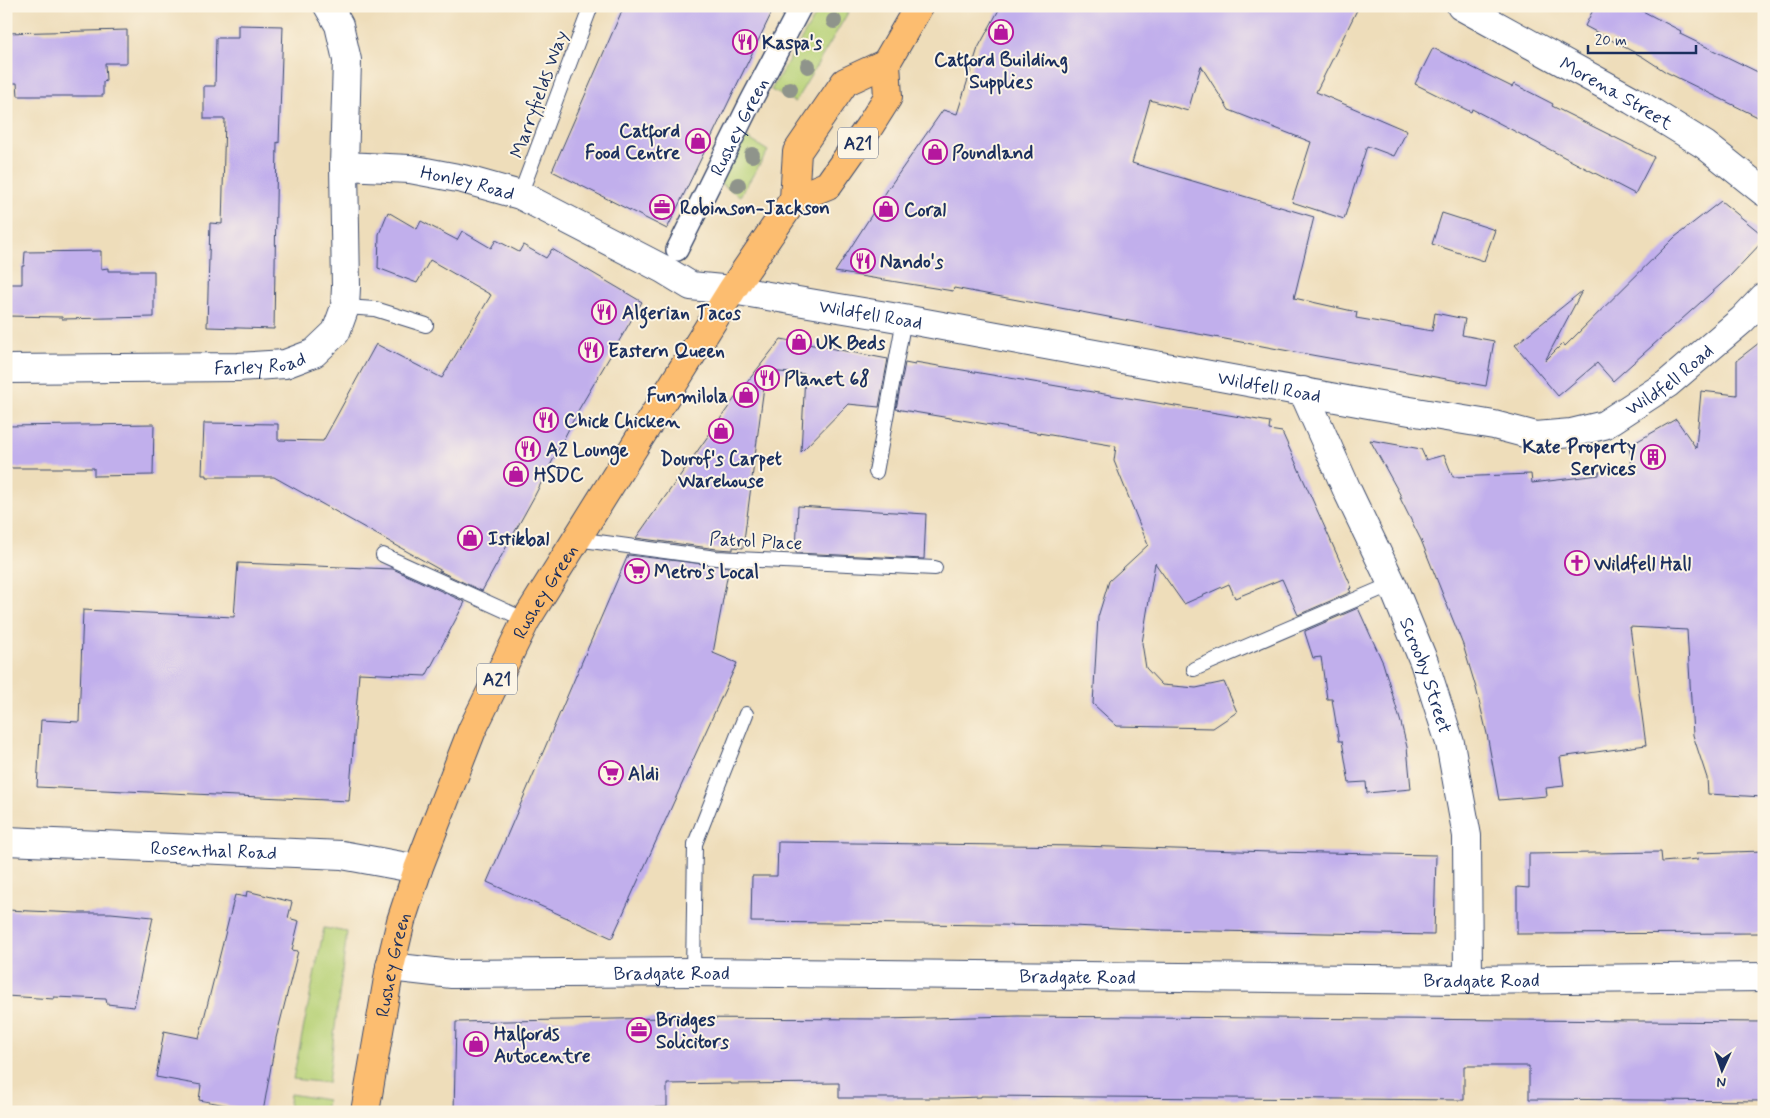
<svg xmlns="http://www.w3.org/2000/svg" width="1770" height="1118" viewBox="0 0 1770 1118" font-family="Mynerve,sans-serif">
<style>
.green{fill:#b8d278;stroke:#6a806b}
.building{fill:#c1afec}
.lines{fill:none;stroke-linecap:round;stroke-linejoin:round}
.service-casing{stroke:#3b496c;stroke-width:16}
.pedestrian-casing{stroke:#3b496c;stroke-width:24}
.minor-casing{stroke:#3b496c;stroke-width:30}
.trunk-casing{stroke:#3b496c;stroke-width:30}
.service{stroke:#fff;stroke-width:14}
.pedestrian{stroke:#fff;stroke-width:21}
.minor{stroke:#fff;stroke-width:28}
.trunk{stroke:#fcbd6f;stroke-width:28}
.tree{fill:#8f948b}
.labels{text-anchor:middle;stroke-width:4;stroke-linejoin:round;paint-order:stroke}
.shield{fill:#fcf5e5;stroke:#5e6a86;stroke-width:1}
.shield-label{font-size:18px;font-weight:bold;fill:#1b2f5e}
.poi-label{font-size:19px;font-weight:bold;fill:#1b2f5e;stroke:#fcf5e5;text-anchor:start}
.street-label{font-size:19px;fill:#1b2f5e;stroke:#fcf5e5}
</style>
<rect width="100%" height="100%" fill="#fcf5e5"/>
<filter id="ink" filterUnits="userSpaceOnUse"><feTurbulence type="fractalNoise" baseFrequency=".02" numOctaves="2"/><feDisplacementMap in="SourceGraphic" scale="10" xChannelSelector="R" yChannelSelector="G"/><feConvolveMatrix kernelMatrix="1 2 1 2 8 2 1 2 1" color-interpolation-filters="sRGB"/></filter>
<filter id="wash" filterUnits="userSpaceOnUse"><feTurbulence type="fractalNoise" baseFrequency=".0096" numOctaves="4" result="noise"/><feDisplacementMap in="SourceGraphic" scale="20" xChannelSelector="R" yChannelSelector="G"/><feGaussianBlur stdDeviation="1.12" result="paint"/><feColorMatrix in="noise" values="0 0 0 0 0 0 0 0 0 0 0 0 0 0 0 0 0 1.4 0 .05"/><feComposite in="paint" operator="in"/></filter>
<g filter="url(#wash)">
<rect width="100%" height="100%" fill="#eeddba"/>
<path class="green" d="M821,6H852L795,102L771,90Z
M741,134L768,151L740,196L715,180Z
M324,928L347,932L328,1083L293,1079Z
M290,1094L327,1100L325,1112H288Z"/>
<g id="blocks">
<path class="building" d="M624,6H775L667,229L552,171Z
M1001,6H1359L1316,92L1407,131L1394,156L1367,146L1344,219L1292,202L1311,142L1229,110L1201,66L1188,111L1150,100L1132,163L1314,217L1294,298L1357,312L1356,318L1432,331L1435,313L1465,319L1462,335L1494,341L1486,386L1278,349L954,288L953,291L835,272L890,186L943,110L957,114L978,48Z
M1595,6H1633L1681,31L1680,34L1764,75V120L1666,72L1643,57L1585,26Z
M238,25L283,26L279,143L277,142L274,329L207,327L210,223L222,224L225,119H204V86H215L216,38H238Z
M127,30V63H105L106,81L103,82V96H18L17,83H6V33Z
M1433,48L1512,87L1514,84L1553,104L1552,106L1654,157L1635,194L1472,109L1471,112L1415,84Z
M1721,201L1764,236V240L1730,276L1613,381L1597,363L1558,396L1515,345L1582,291L1545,361L1562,344L1565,346L1675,237Z
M388,212L417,229L421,221L457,240L462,231L491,248L496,240L519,252L523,245L546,258L552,249L642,302L579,409L534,497L482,591L439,571H442L274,477H207V475H202L204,423L278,424V440L323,441L376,344L442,378L491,295L430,260L417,283L378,268L379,234Z
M1442,213L1495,230L1484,261L1432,244Z
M101,251V269L108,268V271H154V317L62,319V317L6,316V284H22V266H24L25,252Z
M781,339L888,359L879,407L848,404L801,452L805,374L766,371L743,548L733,547V550L717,549L636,538L737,395Z
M1764,339V797L1708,794L1707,778L1693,735L1687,630L1630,627L1646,745L1560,757L1564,786L1546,788L1547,796L1499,800L1487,734L1476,688L1463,645L1421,540L1400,498H1402L1370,440L1421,449L1426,460L1444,455L1453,477L1531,474L1532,483L1599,475V472L1632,467L1629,446L1676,419L1696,448L1701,391L1737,395V360Z
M915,362L1270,422L1269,430L1282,432L1352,588L1349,589L1351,592L1298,615L1282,579L1235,598L1229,584L1184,604L1155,563L1142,643L1146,668L1162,685L1196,688L1224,682L1237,712L1213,728L1117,726L1093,704L1098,617L1109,581L1148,545L1114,461L1116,446L896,409L905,363L915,365Z
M154,424L153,475L94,476V468H6V426Z
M798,506L926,514L924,559L796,553Z
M628,555L729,567L713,653L737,663L612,938L487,882Z
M238,563L393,569L465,602L426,676L359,673L349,801L37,787L41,720L79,722L83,610L234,617Z
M1358,608L1383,663L1401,723L1407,747L1411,789L1367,793L1366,782L1349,783L1342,741H1339L1332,699H1327L1321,657L1313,658L1305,633V631Z
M778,842L1079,846L1270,852L1436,855L1434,935L1158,930L1073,926L751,922L752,876H777Z
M1764,851V933L1517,934V887L1529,888V854L1661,852L1662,862L1698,859L1697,853Z
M247,891L292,902L288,918L299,921L292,950L298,951L276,1038L263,1112L199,1100L201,1085L156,1077L164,1031L199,1038L235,895L246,897Z
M6,910L78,913H111L153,917L134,1007L107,1004L106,999L54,997V999L6,996L8,963H6Z
M1018,1016L1764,1022V1101L1529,1099V1066H1464V1100L981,1096V1097L950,1098H839V1083L731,1084V1083L667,1084V1107L515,1112H454L456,1022L666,1018L883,1019Z"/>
</g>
</g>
<g filter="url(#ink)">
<use href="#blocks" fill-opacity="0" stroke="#3b496c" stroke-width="1"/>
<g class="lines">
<defs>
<path id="service" d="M520,195L591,6
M345,307L375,309L426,325
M876,472L904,319
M576,539L716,558L935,568
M383,555L526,620
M1194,669L1392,584
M693,972L695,844L746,714"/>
<g id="pedestrian">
<path id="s1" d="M677,250L750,103L801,6"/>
</g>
<g id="minor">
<path id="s2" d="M328,6L339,25L347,60L344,166L410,169L463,179L520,195L663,269L691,286L732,290L904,319L1374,405L1494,425L1536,436L1571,433L1604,425L1667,384L1742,320L1764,297"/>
<path id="s3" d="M1461,6L1632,100L1705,145L1764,192"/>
<path id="s4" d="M6,369L238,367L285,364L314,353L336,332L345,307L346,287L344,166"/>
<path id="s5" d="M1303,391L1347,490L1392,584L1424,662L1450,743L1467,836L1468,980"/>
<path id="s6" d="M6,841L342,855L418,869"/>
<path id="s7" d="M390,967L452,974L693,972L1468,980L1764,977"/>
</g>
<g id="trunk">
<path d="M794,199L828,185L869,127L888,97L886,63L919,6"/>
<path id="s8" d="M365,1112L390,967L401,921L418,869L472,730L526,620L732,290L794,199L797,152L845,82L886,63"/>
</g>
</defs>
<use href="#service" class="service-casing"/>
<use href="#pedestrian" class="pedestrian-casing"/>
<use href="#minor" class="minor-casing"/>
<use href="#trunk" class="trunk-casing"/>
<use href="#service" class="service"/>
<use href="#pedestrian" class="pedestrian"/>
<use href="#minor" class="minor"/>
<use href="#trunk" class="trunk"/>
</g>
<g class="tree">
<circle cx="834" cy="21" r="8"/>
<circle cx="808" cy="66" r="8"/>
<circle cx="790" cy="89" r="8"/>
<circle cx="752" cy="155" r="8"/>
<circle cx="738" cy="185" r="8"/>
</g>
</g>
<defs>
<symbol id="shop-ring" viewBox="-11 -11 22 22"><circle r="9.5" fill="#fcf5e5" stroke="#b5179e" stroke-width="1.5"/><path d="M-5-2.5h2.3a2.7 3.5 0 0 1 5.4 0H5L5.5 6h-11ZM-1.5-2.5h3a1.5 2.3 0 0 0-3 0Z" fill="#b5179e"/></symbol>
<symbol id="restaurant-ring" viewBox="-11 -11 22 22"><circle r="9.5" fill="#fcf5e5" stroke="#b5179e" stroke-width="1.5"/><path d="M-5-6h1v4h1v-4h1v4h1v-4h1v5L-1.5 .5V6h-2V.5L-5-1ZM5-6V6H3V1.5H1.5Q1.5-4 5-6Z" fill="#b5179e"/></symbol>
<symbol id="office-ring" viewBox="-11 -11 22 22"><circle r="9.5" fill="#fcf5e5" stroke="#b5179e" stroke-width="1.5"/><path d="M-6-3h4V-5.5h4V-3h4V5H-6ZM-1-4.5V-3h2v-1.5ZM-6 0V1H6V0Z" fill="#b5179e"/></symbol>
<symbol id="building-ring" viewBox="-11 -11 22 22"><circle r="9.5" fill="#fcf5e5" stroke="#b5179e" stroke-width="1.5"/><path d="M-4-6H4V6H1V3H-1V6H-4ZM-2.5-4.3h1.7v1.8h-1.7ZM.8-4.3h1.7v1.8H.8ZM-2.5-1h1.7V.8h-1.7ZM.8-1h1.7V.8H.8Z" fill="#b5179e"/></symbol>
<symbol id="church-ring" viewBox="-11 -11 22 22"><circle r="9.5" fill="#fcf5e5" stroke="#b5179e" stroke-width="1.5"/><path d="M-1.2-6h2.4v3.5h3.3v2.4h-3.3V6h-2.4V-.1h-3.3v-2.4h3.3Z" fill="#b5179e"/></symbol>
<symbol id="supermarket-ring" viewBox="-11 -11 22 22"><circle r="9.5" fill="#fcf5e5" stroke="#b5179e" stroke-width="1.5"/><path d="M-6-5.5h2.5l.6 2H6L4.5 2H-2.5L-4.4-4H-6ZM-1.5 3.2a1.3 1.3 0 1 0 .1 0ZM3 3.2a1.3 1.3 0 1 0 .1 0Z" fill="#b5179e"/></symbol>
</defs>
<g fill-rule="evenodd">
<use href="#shop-ring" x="987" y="18" width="28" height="28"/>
<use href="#restaurant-ring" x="731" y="28" width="28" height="28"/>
<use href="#shop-ring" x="684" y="127" width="28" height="28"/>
<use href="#shop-ring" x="921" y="138" width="28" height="28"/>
<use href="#office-ring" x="648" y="193" width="28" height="28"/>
<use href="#shop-ring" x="872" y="195" width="28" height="28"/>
<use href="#restaurant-ring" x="849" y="247" width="28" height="28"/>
<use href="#restaurant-ring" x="590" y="298" width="28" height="28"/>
<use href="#shop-ring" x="785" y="328" width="28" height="28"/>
<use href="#restaurant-ring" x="577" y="336" width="28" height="28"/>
<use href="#restaurant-ring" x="753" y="364" width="28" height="28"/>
<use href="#shop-ring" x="732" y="381" width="28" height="28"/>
<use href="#restaurant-ring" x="532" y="406" width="28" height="28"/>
<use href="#shop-ring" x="707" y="417" width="28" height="28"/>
<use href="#restaurant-ring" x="514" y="435" width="28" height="28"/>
<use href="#building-ring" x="1639" y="443" width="28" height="28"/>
<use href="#shop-ring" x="502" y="460" width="28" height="28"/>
<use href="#shop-ring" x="456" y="524" width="28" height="28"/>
<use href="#church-ring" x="1563" y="549" width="28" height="28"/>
<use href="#supermarket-ring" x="623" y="557" width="28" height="28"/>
<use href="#supermarket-ring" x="597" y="759" width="28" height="28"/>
<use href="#office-ring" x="625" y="1016" width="28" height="28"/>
<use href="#shop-ring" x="462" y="1030" width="28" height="28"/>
</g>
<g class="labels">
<g class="shield">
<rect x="838" y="127.5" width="40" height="31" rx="4"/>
<rect x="477" y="663.5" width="40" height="31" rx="4"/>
</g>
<g class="shield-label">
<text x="858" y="149">A21</text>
<text x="497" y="685">A21</text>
</g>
<g class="poi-label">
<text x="762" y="49">Kaspa's</text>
<text x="1001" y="66" text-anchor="middle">Catford Building<tspan x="1001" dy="22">Supplies</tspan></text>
<text x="680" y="137" text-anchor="end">Catford<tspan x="680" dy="22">Food Centre</tspan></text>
<text x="952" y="159">Poundland</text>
<text x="680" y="214">Robinson-Jackson</text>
<text x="904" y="216">Coral</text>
<text x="880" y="268">Nando's</text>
<text x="622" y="319">Algerian Tacos</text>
<text x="816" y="349">UK Beds</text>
<text x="608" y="357">Eastern Queen</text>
<text x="784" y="385">Planet 68</text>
<text x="728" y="402" text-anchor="end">Funmilola</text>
<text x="564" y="427">Chick Chicken</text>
<text x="1636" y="453" text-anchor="end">Kate Property<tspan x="1636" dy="22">Services</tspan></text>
<text x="546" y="456">A2 Lounge</text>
<text x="721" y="465" text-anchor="middle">Dourof's Carpet<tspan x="721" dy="22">Warehouse</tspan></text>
<text x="534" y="481">HSDC</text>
<text x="488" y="545">Istikbal</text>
<text x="1594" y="570">Wildfell Hall</text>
<text x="654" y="578">Metro's Local</text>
<text x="628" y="780">Aldi</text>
<text x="656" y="1026">Bridges<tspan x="656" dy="22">Solicitors</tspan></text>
<text x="494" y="1040">Halfords<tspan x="494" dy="22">Autocentre</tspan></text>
</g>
<g class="street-label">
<text dy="7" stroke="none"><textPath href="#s3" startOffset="178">Morena Street</textPath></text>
<text transform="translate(538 94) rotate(-70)" y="7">Marryfields Way</text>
<text dy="7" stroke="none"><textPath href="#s1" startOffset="138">Rushey Green</textPath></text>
<text dy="7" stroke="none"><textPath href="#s2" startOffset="289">Honley Road</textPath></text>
<text dy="7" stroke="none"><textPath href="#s2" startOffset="719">Wildfell Road</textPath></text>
<text dy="7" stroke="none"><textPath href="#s4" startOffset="254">Farley Road</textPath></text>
<text dy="7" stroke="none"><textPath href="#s2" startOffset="1544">Wildfell Road</textPath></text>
<text dy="7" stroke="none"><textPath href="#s2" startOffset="1124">Wildfell Road</textPath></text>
<text transform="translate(756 540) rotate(3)" y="7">Patrol Place</text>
<text dy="7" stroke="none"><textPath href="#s8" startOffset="555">Rushey Green</textPath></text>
<text dy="7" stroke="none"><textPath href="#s5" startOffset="310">Scrooby Street</textPath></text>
<text dy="7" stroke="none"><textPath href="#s6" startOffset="208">Rosenthal Road</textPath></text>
<text dy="7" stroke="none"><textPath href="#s8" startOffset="150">Rushey Green</textPath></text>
<text dy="7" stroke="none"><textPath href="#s7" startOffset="282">Bradgate Road</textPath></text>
<text dy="7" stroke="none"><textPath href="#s7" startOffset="688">Bradgate Road</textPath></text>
<text dy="7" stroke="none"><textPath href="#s7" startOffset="1092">Bradgate Road</textPath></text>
</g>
</g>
<rect width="1770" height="1118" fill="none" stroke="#fcf5e5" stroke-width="25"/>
<g transform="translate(1722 1070) rotate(183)" stroke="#fcf5e5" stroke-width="4" paint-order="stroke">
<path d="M0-4L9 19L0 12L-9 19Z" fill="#1b2f5e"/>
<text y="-8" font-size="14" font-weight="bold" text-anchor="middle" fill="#1b2f5e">N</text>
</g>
<path d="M1588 45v8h108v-8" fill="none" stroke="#1b2f5e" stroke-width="2.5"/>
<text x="1595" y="45" font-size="15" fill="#1b2f5e" stroke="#fcf5e5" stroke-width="4" paint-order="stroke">20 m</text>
</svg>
